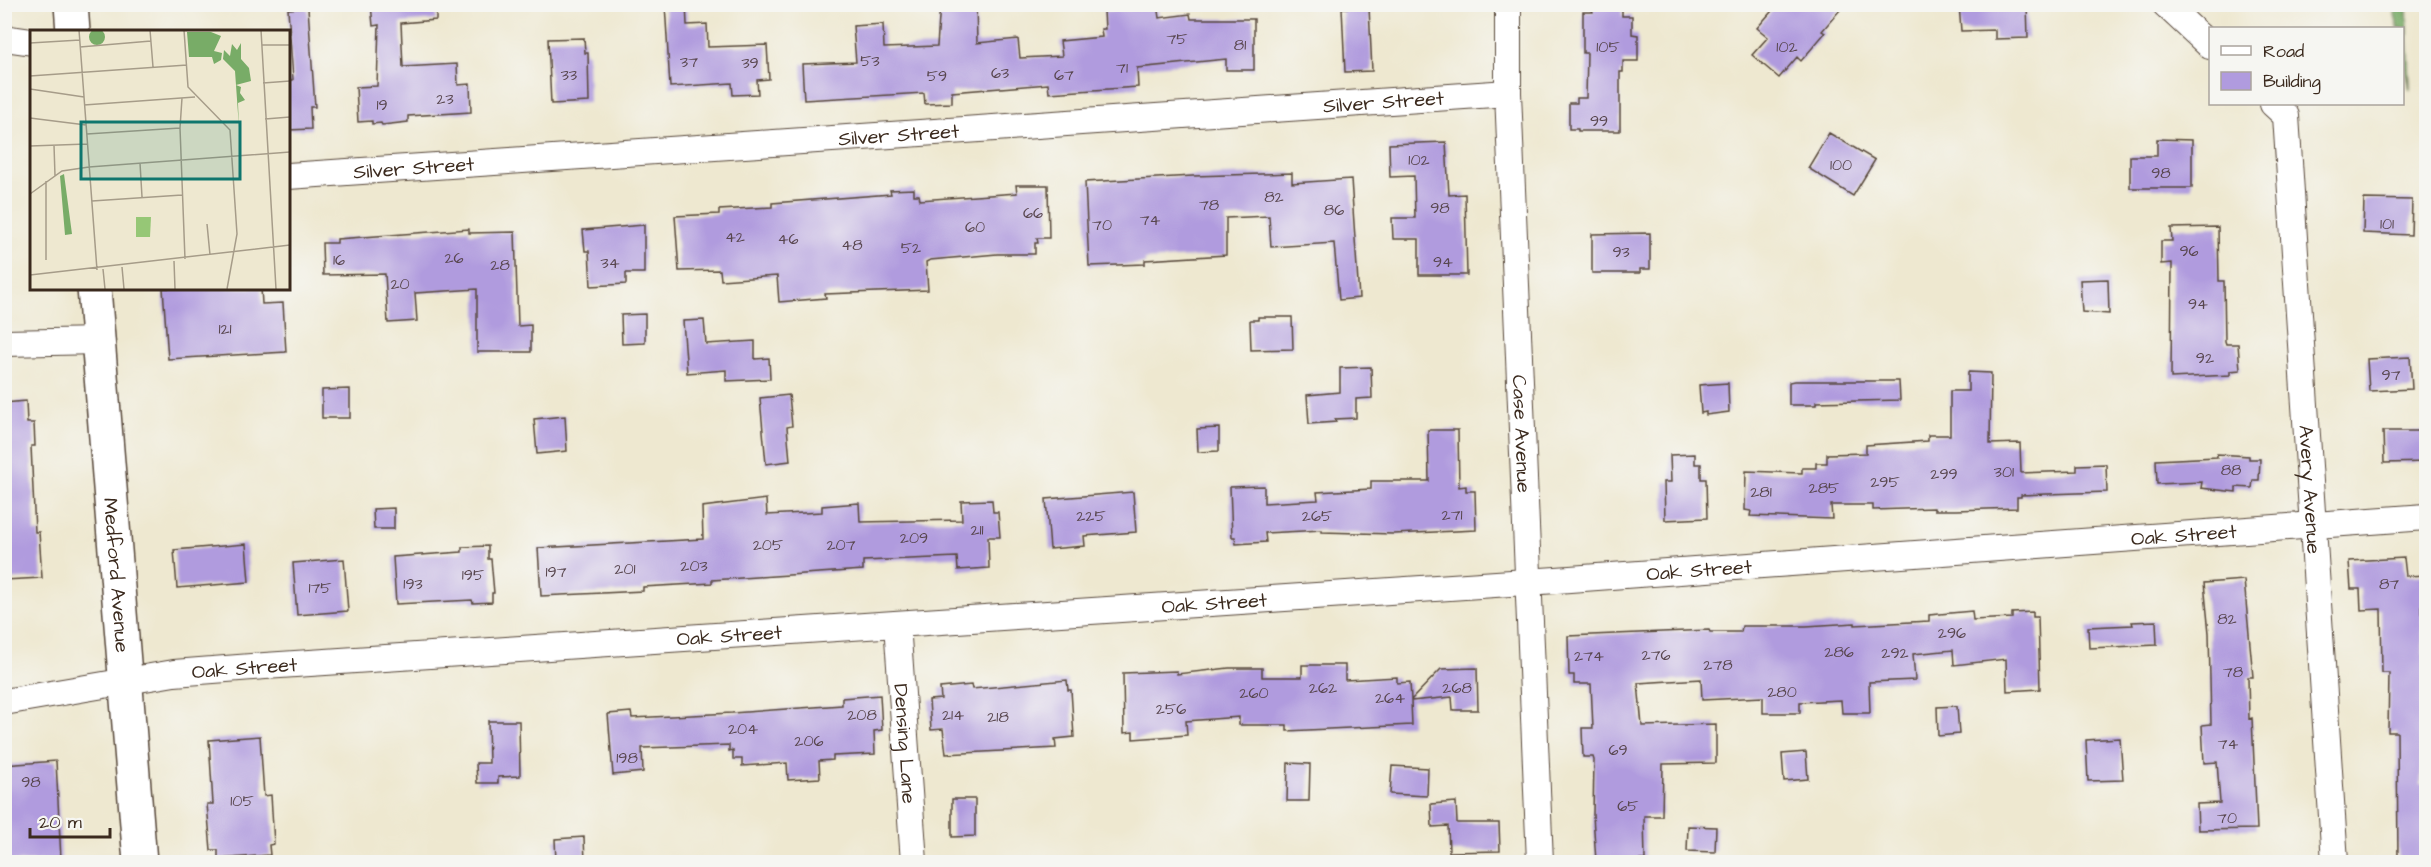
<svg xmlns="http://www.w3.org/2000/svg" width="2431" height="867" viewBox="0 0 2431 867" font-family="'Architects Daughter',sans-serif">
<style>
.forest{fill:#78ac67;stroke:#5a6b42;stroke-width:1.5}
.building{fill:#b09bde}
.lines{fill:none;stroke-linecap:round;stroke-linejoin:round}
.street-casing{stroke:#564639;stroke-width:28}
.primary-casing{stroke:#564639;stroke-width:36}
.street{stroke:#fff;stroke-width:26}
.primary{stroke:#fff;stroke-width:33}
.labels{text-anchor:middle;stroke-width:5;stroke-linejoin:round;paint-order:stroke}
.number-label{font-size:16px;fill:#58464e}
.street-label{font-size:20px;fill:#3b2a1e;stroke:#f6f6f2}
.inset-road{fill:none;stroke:#a69c89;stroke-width:1.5}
.view{fill:#0f766e;fill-opacity:0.15;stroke:#0f766e;stroke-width:3}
.inset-edge{fill:none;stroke:#3b2a1e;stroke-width:3}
</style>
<rect width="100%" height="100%" fill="#f6f6f2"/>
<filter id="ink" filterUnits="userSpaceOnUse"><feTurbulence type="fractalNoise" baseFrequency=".0167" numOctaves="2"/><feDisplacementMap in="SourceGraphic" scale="12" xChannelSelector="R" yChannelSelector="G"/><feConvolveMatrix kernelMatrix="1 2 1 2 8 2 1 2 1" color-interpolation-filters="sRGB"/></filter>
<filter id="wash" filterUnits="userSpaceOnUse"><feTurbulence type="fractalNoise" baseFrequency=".008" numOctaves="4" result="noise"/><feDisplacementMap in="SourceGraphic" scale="24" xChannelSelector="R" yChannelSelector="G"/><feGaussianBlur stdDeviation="1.35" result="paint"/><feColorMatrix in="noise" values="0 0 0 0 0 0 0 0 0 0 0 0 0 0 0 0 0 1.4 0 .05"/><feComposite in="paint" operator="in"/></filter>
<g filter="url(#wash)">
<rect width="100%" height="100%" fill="#eee8d0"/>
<path class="forest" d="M2393,5H2407L2410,90L2403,52L2402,28H2398Z"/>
<g id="blocks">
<path class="building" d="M371,4H436V20L401,23L403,67L457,64L458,85L470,84L471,112L408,116V122L382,125L381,123L372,124V121L358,122L356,87L377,86L379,25L373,26Z
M665,4H686L687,25L707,24L708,47L767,45L769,79L757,80L758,94L733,95L732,83L670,87Z
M940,4H976L977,43L1018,39L1020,58L1062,56L1060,41L1102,37L1101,29H1105L1104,11L1137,9V4H1157L1159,18L1190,14L1191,19H1254V70H1226V59L1137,68L1138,87L1049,93L1048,84L952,92V103L925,104L924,93L804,100L802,64L856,62L853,26L883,24L884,48L937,46Z
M1593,4H1622V16H1632V34L1638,35V61H1623V72H1620V131H1578V129H1569V103H1577V98H1586L1587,53H1583V12H1593Z
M1778,4H1845L1822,31L1825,33L1801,61L1797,57L1779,78L1752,55L1768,37L1757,28Z
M1959,4H2027L2028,38L1995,39V30L1961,31Z
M1369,7L1372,71L1345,72L1342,8Z
M308,8L315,107H310L311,129L288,130V80H293L288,9Z
M584,38L585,53H588L589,102L551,104L548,39Z
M1829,133L1875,160L1853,196L1808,168Z
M2157,139L2192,140V188H2130V156H2157Z
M1446,142L1449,195L1465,194L1467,275H1419V239H1393L1392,218H1415L1414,176L1390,177L1389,144Z
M1292,173V183L1351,179L1359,298L1339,300L1334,243L1271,247L1269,216L1226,218V255L1145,260V264L1089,266L1085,182L1193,176Z
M1016,185H1048L1049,238H1037L1038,243H1035V254H997L930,260L926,262L928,290L825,294L826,298L779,302L777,276L721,280L720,270L679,271L675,216L719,214V210L772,207V203L891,194L890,190L914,189V195H919L920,200L1017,193Z
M2364,199L2412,200L2411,235L2363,233Z
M644,225V273H626V284L591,286L589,251H585L583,230Z
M2218,227L2219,281H2224L2225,341L2226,344H2238L2240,370L2230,371V375L2171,378L2172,263L2161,264V241H2172L2171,228Z
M469,229V233L515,232L518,326L531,325V352H477V289L415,293L417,321L388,323L385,274L323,275L322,243H337V239Z
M1650,233V269H1640V273H1592V234Z
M2108,279L2109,314L2082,312L2080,280Z
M163,288H261L262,304L283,303L286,352L168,359Z
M645,314V343L622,344L621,315Z
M1258,317H1292L1293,349L1251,350L1250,320H1258Z
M704,320L706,344L755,341V359L769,358L770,379L726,381V370L687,373L683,321Z
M2410,357L2412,389L2369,391L2367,359Z
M1371,367L1372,398L1356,399V418L1335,419L1336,422L1309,424L1307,395L1340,392V368Z
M1968,372L1991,373L1990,444L2020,443L2021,473L2077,471V465L2106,464L2107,492L2021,495V497H2017V508L1956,510H1934V508L1873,510V505H1831L1832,519L1750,516L1751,511L1745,510L1746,471L1802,473V468H1816V463H1827V454L1866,453V445L1928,441V435H1950V391H1968Z
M1794,381H1899L1900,400L1816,402V405H1789V382Z
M1728,383L1729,412L1706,415V412L1701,413L1699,385Z
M350,389V418H322V390Z
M789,395L792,426L787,427L790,461L766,464L760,398Z
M26,401L27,423H34L35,446H31L35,532H39L42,578L4,580V403Z
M565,416L567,451L537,454L534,419Z
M1219,428V451L1198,452L1197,429Z
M1428,430H1458L1459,487L1466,486V491H1475L1476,530L1394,534L1322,532V530L1265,533L1266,542L1236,544L1235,537H1232L1230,487L1264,486V503L1318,500L1317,492L1371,489V481H1429Z
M2383,431H2427V462L2384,463Z
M1695,454V464H1701V479H1706L1707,518L1665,520L1664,482H1671L1670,455Z
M2217,454L2249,456V459H2260L2259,480H2253L2252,488L2236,487V492L2201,488L2202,482L2157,484L2156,460L2217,457Z
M1133,492L1136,532L1084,536L1085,546L1050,549L1046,499Z
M766,499L767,515L822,512V506L859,503L860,522L962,520L961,501L992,500L993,512H998L1000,537H988L989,568L958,570L957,557L863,561V570L712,580V583L643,587V591L541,596L538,548L703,539L702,507Z
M394,508V529H374L373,509Z
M246,544L249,582L177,588L174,550Z
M488,546V559H491L494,593H492V602L473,603L472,600L396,604L393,557L462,552V547Z
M2404,558L2406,576L2427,575V606H2422L2423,654H2427V728H2424L2422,731L2421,785H2427V862H2398L2397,732H2388L2389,673H2382L2381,609L2361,610L2360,589H2351L2349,561Z
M344,559L348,611L297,615L293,563Z
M2244,580L2253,677H2248L2249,719L2252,718L2257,829L2198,830L2197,804L2220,803L2217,762L2204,763L2202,725L2211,724L2209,633L2204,583Z
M1972,611L1973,620L2012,618V613L2033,612V617H2038L2040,689L2007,691L2006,659L1954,665L1953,650L1913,654L1915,680L1869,682L1870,713H1842L1841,700L1800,702V713H1763V697L1702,700L1701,679L1638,683L1642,726L1716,724V763L1663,764L1662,816H1644L1645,860H1640V862H1596L1593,815L1594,760L1593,757H1583L1582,728H1593L1591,684H1574V675H1569L1568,636L1709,630L1710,632H1741L1742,626H1806L1855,623V625L1929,621V615Z
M2156,621L2157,645L2089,648L2088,627L2133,625L2132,622Z
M1302,665H1345V680L1397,677V683L1410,682L1411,700L1441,669L1477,668L1478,710H1453L1452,697L1411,701L1412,725L1287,731V725H1239V717L1186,721L1187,735L1133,739V732L1124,733L1123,673L1177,671V674L1229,668H1262V677H1302Z
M1067,680L1068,690H1071L1074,737L1055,739L1056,748L946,754L943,729L931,730L929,700L941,699L940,688L971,685L972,689Z
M880,695L882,730L874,731L875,754L833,756V760L819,761L820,778L788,780L787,763L742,766V759H733V750L729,751V745L642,748L643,772L613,775L608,714L631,712L632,718L732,713L842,705V698Z
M1957,706L1959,734L1938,736L1937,707Z
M488,721H519L520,776L498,777V783H477L476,763H489Z
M260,736L264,796L271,795L274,844L269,845L270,855L218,859V850H211L207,804H213L209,740Z
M2120,738L2123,780L2088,781L2086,740Z
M1806,752L1808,779L1784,781L1782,754Z
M56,761L61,860L9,862L4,816V765Z
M1288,763L1310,764L1309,801H1287Z
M1392,766L1428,768L1427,796L1390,794Z
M952,799H975V836L952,837Z
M1456,802L1457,823H1499L1500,851L1449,852L1448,826L1432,827L1431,804Z
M1688,826L1716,827L1715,852L1687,851Z
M584,837L585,862H556L555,839Z"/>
</g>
</g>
<g filter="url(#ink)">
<use href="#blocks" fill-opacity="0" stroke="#564639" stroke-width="1.5"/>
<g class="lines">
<defs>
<g id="street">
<path id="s1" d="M1508,4V93L1540,862"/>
<path d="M2165,4L2210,46"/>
<path d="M4,38L32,42"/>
<path id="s2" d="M2273,104L2286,116L2335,862"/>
<path id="s3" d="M288,176L1508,93"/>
<path d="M4,343L99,341"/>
<path id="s4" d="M897,624L914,862"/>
<path id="s5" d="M4,702L174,673L265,666L1556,580L2426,517"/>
</g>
<g id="primary">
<path d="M71,4L73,32"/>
<path id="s6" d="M94,288L140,862"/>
</g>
</defs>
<use href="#street" class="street-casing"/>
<use href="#primary" class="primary-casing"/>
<use href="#street" class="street"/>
<use href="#primary" class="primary"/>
</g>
</g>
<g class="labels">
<g class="number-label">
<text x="1177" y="44">75</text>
<text x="1240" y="50">81</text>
<text x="1608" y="52">105</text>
<text x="1787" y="52">102</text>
<text x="870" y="66">53</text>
<text x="689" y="67">37</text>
<text x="750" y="68">39</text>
<text x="1122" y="73">71</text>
<text x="1000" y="78">63</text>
<text x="569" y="80">33</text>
<text x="1064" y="80">67</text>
<text x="937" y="81">59</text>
<text x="445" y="104">23</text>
<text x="382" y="110">19</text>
<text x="1599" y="126">99</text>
<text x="1419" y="165">102</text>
<text x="1841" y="170">100</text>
<text x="2161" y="178">98</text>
<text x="1274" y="202">82</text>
<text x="1209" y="210">78</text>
<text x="1440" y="213">98</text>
<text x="1334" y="215">86</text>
<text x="1033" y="218">66</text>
<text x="1150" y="225">74</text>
<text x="2387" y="229">101</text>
<text x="1102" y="230">70</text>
<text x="975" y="232">60</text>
<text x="735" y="242">42</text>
<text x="788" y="244">46</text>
<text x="852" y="250">48</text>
<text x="911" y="253">52</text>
<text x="2189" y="256">96</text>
<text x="1621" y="257">93</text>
<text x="454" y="263">26</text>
<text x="339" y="265">16</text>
<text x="1443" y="267">94</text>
<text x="610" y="268">34</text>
<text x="500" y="270">28</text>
<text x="400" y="289">20</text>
<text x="2198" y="309">94</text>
<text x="225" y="334">121</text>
<text x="2205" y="363">92</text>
<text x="2391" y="380">97</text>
<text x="2231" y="475">88</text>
<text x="2004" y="477">301</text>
<text x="1944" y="479">299</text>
<text x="1885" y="487">295</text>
<text x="1824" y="493">285</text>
<text x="1761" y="497">281</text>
<text x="1452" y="520">271</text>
<text x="1091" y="521">225</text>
<text x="1317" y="521">265</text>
<text x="977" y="535">211</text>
<text x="914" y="543">209</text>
<text x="768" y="550">205</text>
<text x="841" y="550">207</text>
<text x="694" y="571">203</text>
<text x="625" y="574">201</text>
<text x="556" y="577">197</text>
<text x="473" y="580">195</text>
<text x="413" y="589">193</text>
<text x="2389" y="589">87</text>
<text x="320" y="593">175</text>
<text x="2227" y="624">82</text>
<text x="1952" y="638">296</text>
<text x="1839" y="657">286</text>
<text x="1895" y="658">292</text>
<text x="1656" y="660">276</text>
<text x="1589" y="661">274</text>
<text x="1718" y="670">278</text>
<text x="2233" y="677">78</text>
<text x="1323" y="693">262</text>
<text x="1457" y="693">268</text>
<text x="1782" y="697">280</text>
<text x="1254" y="698">260</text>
<text x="1390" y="703">264</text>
<text x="1171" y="714">256</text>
<text x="862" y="720">208</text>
<text x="953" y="720">214</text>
<text x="998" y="722">218</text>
<text x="743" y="734">204</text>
<text x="809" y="746">206</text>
<text x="2228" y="749">74</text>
<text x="1618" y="755">69</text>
<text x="627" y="763">198</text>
<text x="31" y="787">98</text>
<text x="242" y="806">105</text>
<text x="1628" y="811">65</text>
<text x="2227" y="823">70</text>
</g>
<g class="street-label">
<text dy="7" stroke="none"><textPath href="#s3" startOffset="1098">Silver Street</textPath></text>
<text dy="7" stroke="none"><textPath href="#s3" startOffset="612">Silver Street</textPath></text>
<text dy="7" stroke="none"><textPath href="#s3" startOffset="126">Silver Street</textPath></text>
<text dy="7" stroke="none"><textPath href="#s1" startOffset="430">Case Avenue</textPath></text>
<text dy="7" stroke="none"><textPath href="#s2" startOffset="392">Avery Avenue</textPath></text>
<text dy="7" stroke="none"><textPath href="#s5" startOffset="2187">Oak Street</textPath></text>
<text dy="7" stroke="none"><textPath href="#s5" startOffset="1701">Oak Street</textPath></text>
<text dy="7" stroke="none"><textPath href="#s6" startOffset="288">Medford Avenue</textPath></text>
<text dy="7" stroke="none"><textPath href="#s5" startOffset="1215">Oak Street</textPath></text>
<text dy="7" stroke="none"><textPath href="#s5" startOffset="729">Oak Street</textPath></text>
<text dy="7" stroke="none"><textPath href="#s5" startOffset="243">Oak Street</textPath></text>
<text dy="7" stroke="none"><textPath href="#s4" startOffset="120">Densing Lane</textPath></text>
</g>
</g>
<g transform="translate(30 30)">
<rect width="260" height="260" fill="#eee8d0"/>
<path d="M106,187H121L120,207H106Z" fill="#96c776"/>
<path d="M59 7a8 8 0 1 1 16 0a8 8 0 1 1-16 0ZM157,2H181L191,6L184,21L192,23L191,30L184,34L182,27H159ZM211,13V29L219,38L221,51L206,55L211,57L210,63L215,70L208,73L209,98L205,41L193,29L194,20L200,26L202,14L207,20ZM34,144L42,204L35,205L30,146Z" fill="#78ac67"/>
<path class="inset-road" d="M49,0L67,240M120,0L123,37M154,0L158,57L200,100L207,204L197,259M231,0L246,259M0,13L50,10M232,15H260M50,17L121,11M0,46L157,35M233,53L260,51M0,59L54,67M152,68L150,98L155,229M54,75L165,67M0,88L56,95M235,89L260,87M57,104L150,98M24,115L25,146M0,116L57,114M110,133L112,167M0,164L32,141L59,137L260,122M62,171L152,165M177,194L180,225M16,230V151M144,231L145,259M92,237L94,259M73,239L75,259M0,245L260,215"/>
<path class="view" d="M51,92H210V149H51Z"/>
<rect width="260" height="260" class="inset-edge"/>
</g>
<rect width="2431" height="867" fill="none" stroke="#f6f6f2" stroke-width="24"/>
<rect x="2209" y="27" width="195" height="78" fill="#f6f6f2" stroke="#aba49d" stroke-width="1.5"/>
<rect x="2221" y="46" width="30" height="9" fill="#ffffff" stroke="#aba49d" stroke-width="1.5"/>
<text x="2263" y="57" font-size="18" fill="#3b2a1e">Road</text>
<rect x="2221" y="72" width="30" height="18" fill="#b09bde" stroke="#aba49d" stroke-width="1.5"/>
<text x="2263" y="87" font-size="18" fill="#3b2a1e">Building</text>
<path d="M30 828v9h80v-9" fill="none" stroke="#3b2a1e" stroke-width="3"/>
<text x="39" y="828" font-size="18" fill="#3b2a1e" stroke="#f6f6f2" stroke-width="4.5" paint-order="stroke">20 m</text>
</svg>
